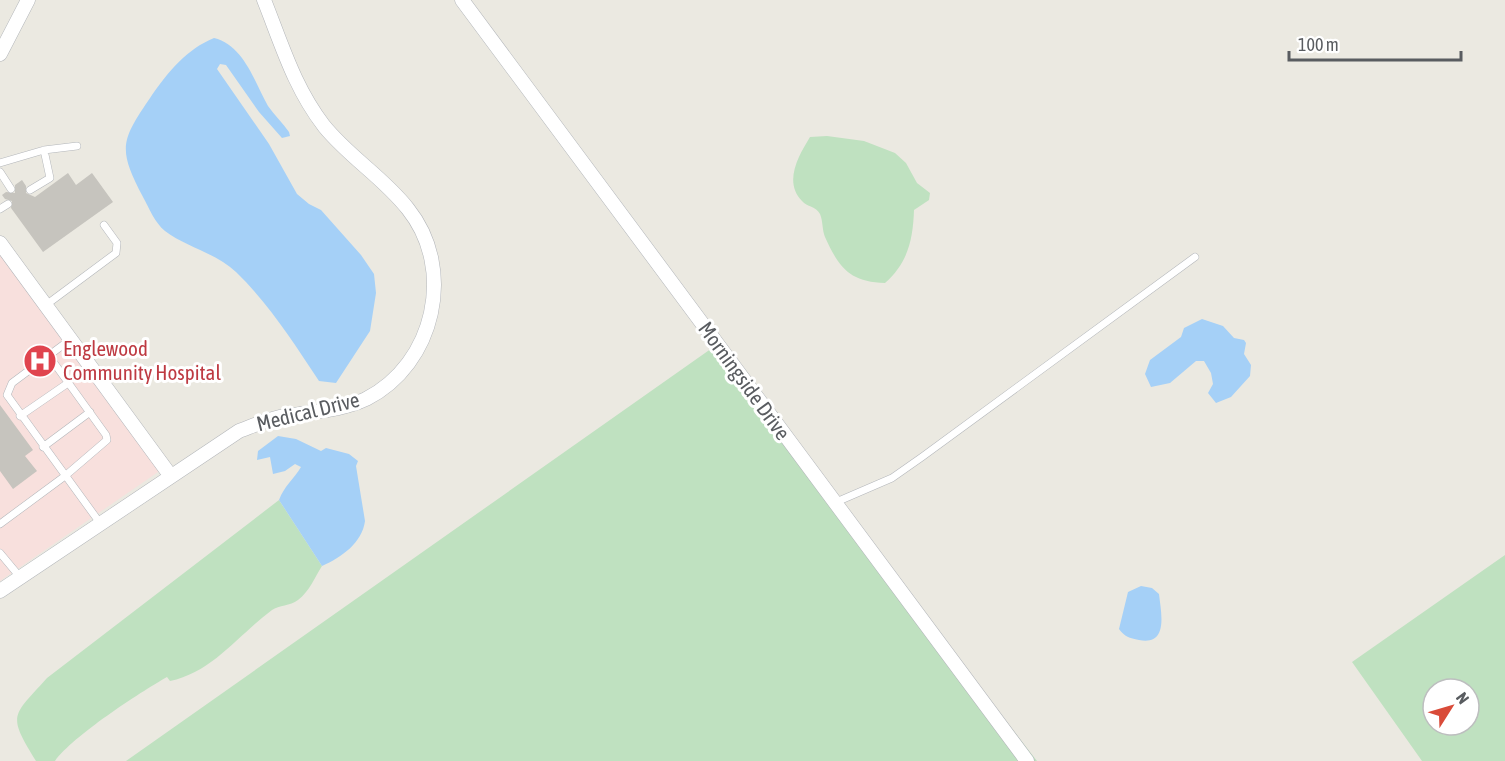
<svg xmlns="http://www.w3.org/2000/svg" width="1505" height="761" viewBox="0 0 1505 761" font-family="'Asap Condensed',sans-serif">
<style>
.medical{fill:#f8e0dd}
.green{fill:#bfe1c0;fill-rule:evenodd}
.water{fill:#a5d0f7}
.building{fill:#c6c4be}
.lines{fill:none;stroke-linecap:round;stroke-linejoin:round}
.service-casing{stroke:#b3b6ba;stroke-width:8}
.minor-casing{stroke:#b3b6ba;stroke-width:15}
.service{stroke:#fff;stroke-width:7}
.minor{stroke:#fff;stroke-width:14}
.labels{text-anchor:middle;stroke-width:6;stroke-linejoin:round;paint-order:stroke}
.health-label{font-size:21px;fill:#be3a42;stroke:#fff;text-anchor:start}
.street-label{font-size:21px;fill:#595c60;stroke:#fff}
</style>
<rect width="100%" height="100%" fill="#ebe9e1"/>
<path class="medical" d="M0,253L161,470L0,581Z"/>
<path class="green" d="M827,136L864,141L895,153L906,163L917,183L930,193L929,200L914,210C913,239 908,263 885,283C850,282 839,268 825,237C822,230 823,221 820,214C816,206 807,207 802,201C783,182 799,155 810,137Z
M715,346L1037,761H126Z
M279,500L322,566C315,577 309,592 298,600C290,606 279,605 272,610C238,635 213,672 170,681L167,677C139,693 73,736 55,761H36C7,714 12,717 47,678Z
M1505,555V761H1422L1352,662ZM1433,689H1469V725H1433Z"/>
<path class="water" d="M214,38C244,45 255,83 268,106C274,115 283,123 289,132L290,136L282,138L259,112L226,65L220,64L217,69L269,144L297,194L309,204L321,210L361,255L374,274L376,293L370,331L336,383L319,381C294,343 268,303 236,272C216,253 186,247 165,231C155,223 149,208 143,197C117,147 121,141 152,95C168,72 187,49 214,38Z
M1202,319L1223,326L1234,338L1244,340L1246,343L1244,354L1251,365L1250,376L1231,397L1216,403L1208,393L1213,384L1211,373L1204,361H1196L1170,383L1151,387L1145,374L1150,360L1181,337L1184,328Z
M278,436L296,439L321,451L326,448L349,454L358,461L356,466L365,521C362,543 342,557 322,566L279,500C284,486 294,479 301,467L295,464L285,471L273,474L270,457L257,460L258,451Z
M1141,586L1152,588L1159,594C1161,612 1169,646 1139,640C1129,638 1125,637 1119,629L1128,592Z"/>
<path class="building" d="M68,173L76,185L92,173L113,202L43,252L11,208L12,201L5,199L2,195L6,192L15,193V185L22,180L26,186V193L35,197Z
M0,405L33,450L25,456L37,471L13,489L0,471Z"/>
<g class="lines">
<defs>
<path id="service" d="M44,150L77,146
M0,163L44,150L50,178L30,190
M0,172L11,189
M0,209L8,204
M46,305L116,253L117,243L104,225
M71,339L12,383L7,395L100,523
M20,416L68,383
M43,447L90,412
M834,503L892,478L922,457L1195,257
M0,524L65,476L107,440L106,435L49,356
M0,553L20,577"/>
<path id="minor" d="M462,0L1027,761
M0,54L28,0
M0,243L170,475
M0,591L239,431C255,425 270,418 286,416C314,411 340,411 366,399C435,364 456,269 408,209C384,178 349,157 324,126C294,87 282,45 264,0"/>
</defs>
<use href="#service" class="service-casing"/>
<use href="#minor" class="minor-casing"/>
<use href="#service" class="service"/>
<use href="#minor" class="minor"/>
</g>
<defs>
<symbol id="hospital-disc" viewBox="-11 -11 22 22"><circle r="9.5" fill="#e0444e" stroke="#fff"/><path d="M-5-5h3v3.5h4V-5h3V5h-3V1.5h-4V5h-3Z" fill="#fff"/></symbol>
</defs>
<g fill-rule="evenodd">
<use href="#hospital-disc" x="21" y="342" width="38" height="38"/>
</g>
<g class="labels">
<g class="health-label">
<text x="63" y="356">Englewood<tspan x="63" dy="24">Community Hospital</tspan></text>
</g>
<g class="street-label">
<text transform="translate(744 381) rotate(54)" y="7">Morningside Drive</text>
<text transform="translate(308 412) rotate(-14)" y="7">Medical Drive</text>
</g>
</g>
<g transform="translate(1451 707) rotate(53)"><circle r="28" fill="#ffffff" stroke="#bdbebf" stroke-width="1.5"/>
<path d="M0-4.5L10 22L0 15L-10 22Z" fill="#d94b39"/>
<text y="-9" font-size="16" font-weight="bold" text-anchor="middle" fill="#595c60">N</text>
</g>
<path d="M1289 51v9h172v-9" fill="none" stroke="#595c60" stroke-width="3"/>
<text x="1298" y="51" font-size="18" fill="#595c60" stroke="#ffffff" stroke-width="4.5" paint-order="stroke">100 m</text>
</svg>
